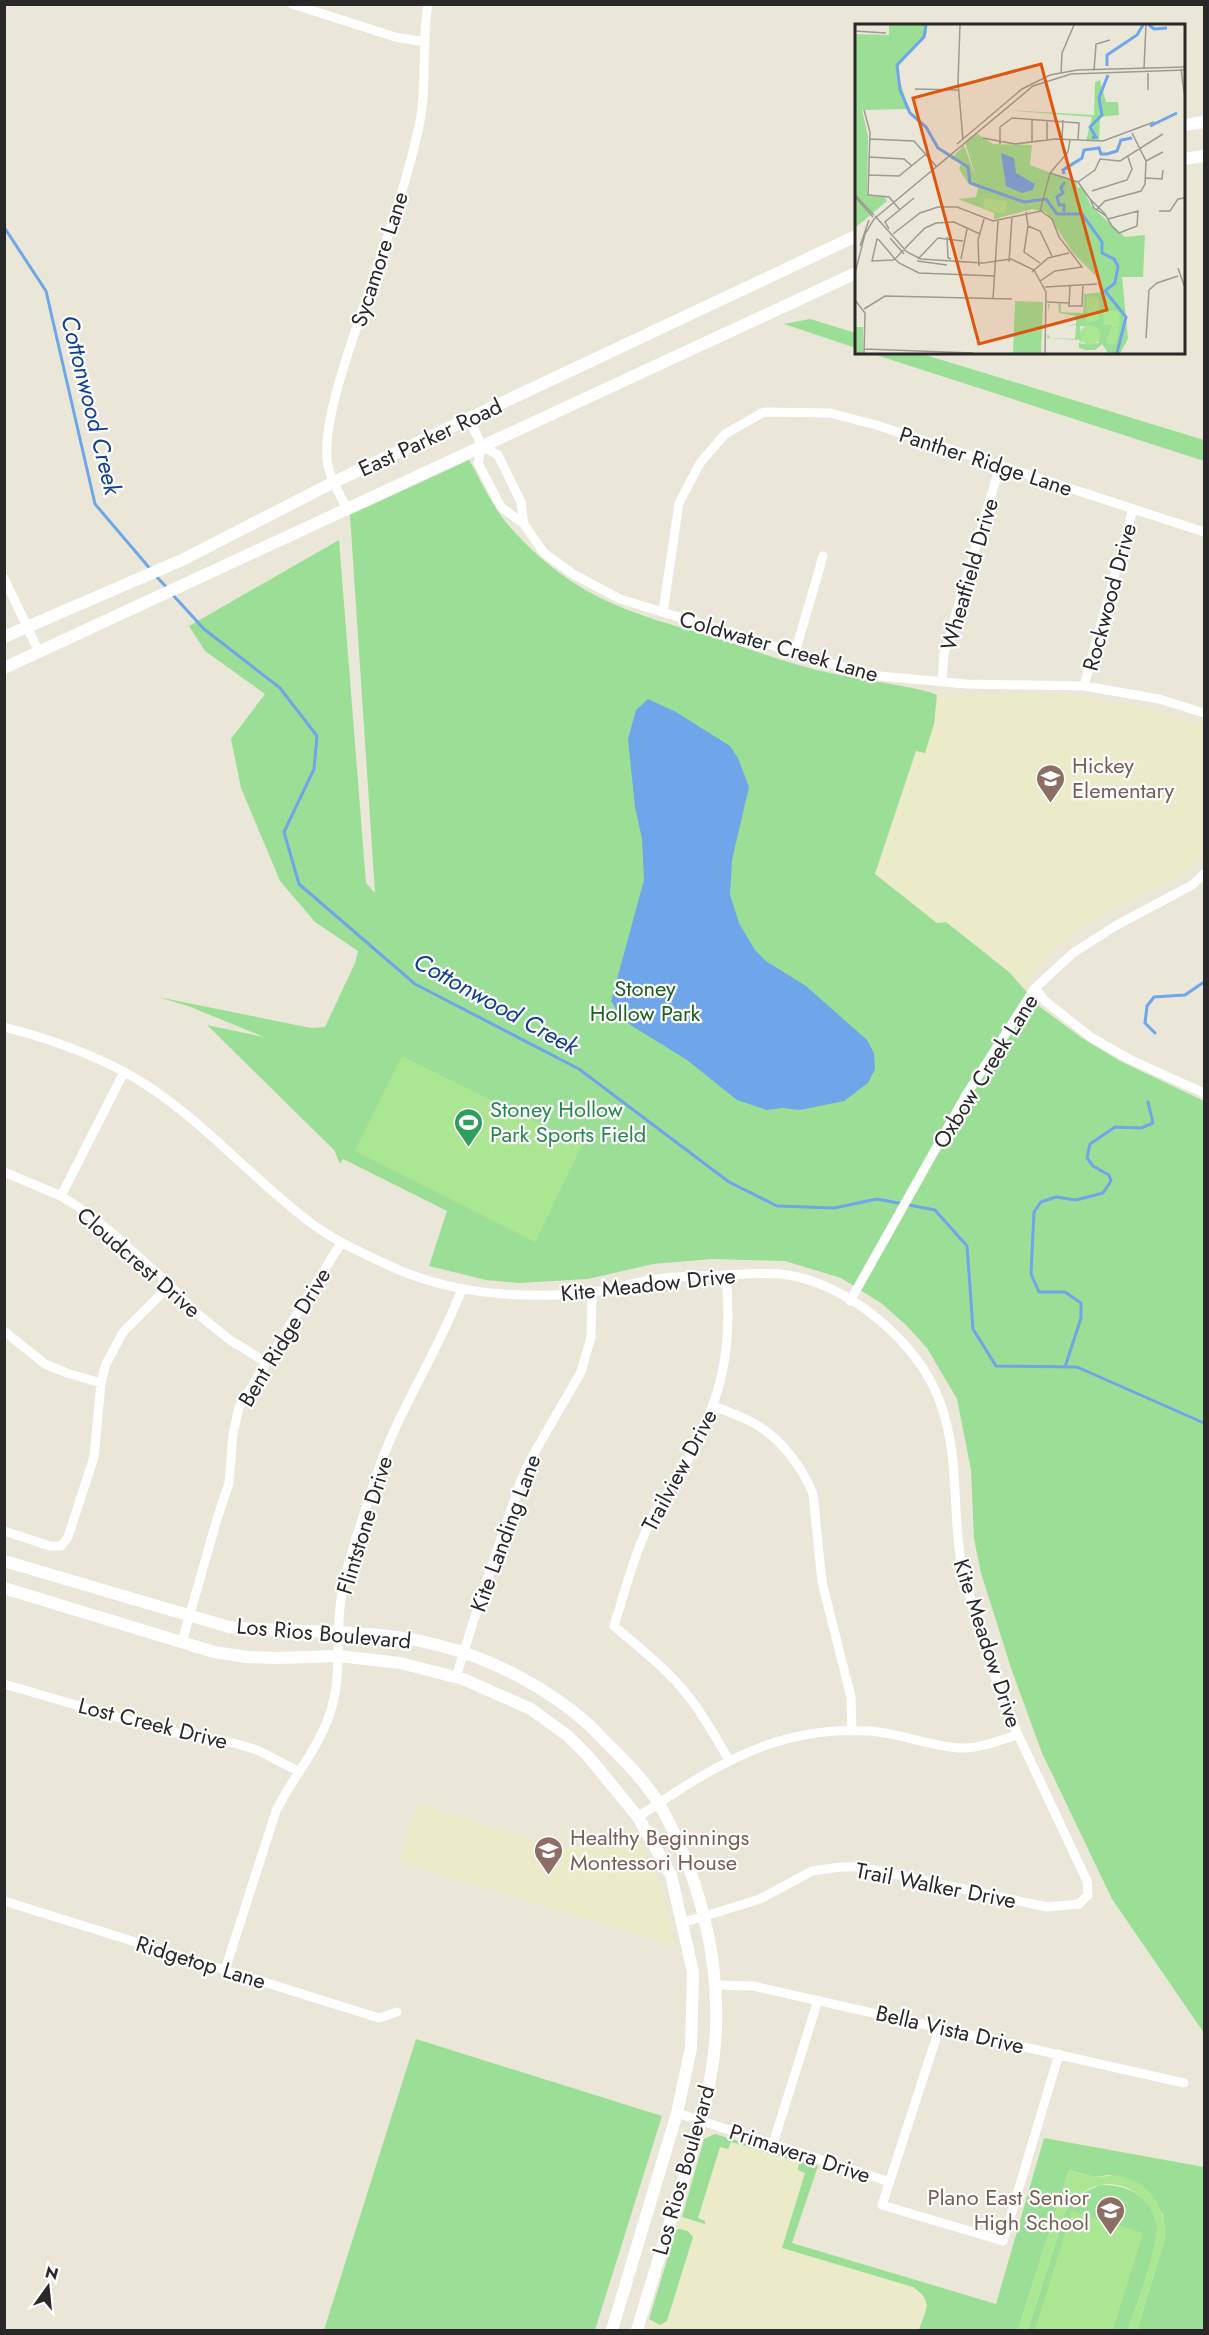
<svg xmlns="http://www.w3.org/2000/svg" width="1209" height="2335" viewBox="0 0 1209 2335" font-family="Jost,sans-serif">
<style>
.education{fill:#ebeac9}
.green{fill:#9bdf97}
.pitch{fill:#abe693}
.water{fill:#6fa5e9}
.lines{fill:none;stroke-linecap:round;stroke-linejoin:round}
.stream{stroke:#6fa5e9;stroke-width:3}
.street{stroke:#fff;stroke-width:9}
.secondary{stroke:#fff;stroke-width:12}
.labels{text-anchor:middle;stroke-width:4.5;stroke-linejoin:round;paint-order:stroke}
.street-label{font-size:22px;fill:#282828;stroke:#fff}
.education-label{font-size:22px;fill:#785e54;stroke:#fff;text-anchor:start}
.park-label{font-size:22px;fill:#1c6021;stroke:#fff}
.leisure-label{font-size:22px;fill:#27864d;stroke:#fff;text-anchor:start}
.water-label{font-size:24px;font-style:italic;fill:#124091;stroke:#fff}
.inset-river{fill:none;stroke:#6fa5e9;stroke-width:3}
.inset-road{fill:none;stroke:#9c9b92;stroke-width:1.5}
.view{fill:#de570d;fill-opacity:0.15;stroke:#de570d;stroke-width:3}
.inset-edge{fill:none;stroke:#282828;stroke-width:3}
</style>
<rect width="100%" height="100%" fill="#eae7d9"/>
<path class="education" d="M1021,694L1078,696L1143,707L1204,725V855L1178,877L1105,913L1071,934L1045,957L1025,988L1009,972L947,922L937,923L875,874L916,751L925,753L934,724L937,695Z
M418,1803L562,1849L610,1842L631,1829L643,1846L661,1887L675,1946L400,1862Z
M708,2132L818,2166L792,2243L996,2304L1044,2138L1204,2167V2330H646Z"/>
<path class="green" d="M810,319L856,333V348L784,324Z
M870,353H919L1204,440V461Z
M469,460C479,477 487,495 498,511C506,524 517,535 528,546C585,602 639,615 713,637C753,650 794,666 835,674C851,678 930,689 937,695L934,724L925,753L916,751L875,874L937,923L946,922L1009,972L1040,1007L1082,1038L1120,1061L1204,1101V2033L1112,1899L1042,1753L1011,1668L981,1573L974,1539L971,1470L957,1399L927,1348L907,1326L881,1303L841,1278L785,1261L712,1259L653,1264L588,1279L519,1283L486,1280L429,1266L447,1211L343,1159L340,1164L334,1150L207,1025L264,1037L188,1006L158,997L311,1028L325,1027L355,963L358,951L315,922L280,881L241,788L231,739L265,694L205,651L189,626L339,540L366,883L375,893L350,515Z
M416,2039L662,2116L595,2330H324Z
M715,2134L818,2166L792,2243L996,2304L1044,2138L1204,2167V2330H1137L1164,2242L1165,2233L1163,2214L1125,2178L1109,2175L1094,2177L1069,2170L1018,2330H919C925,2310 935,2302 913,2287L782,2248L805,2173L798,2170L799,2162L731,2142L728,2149L720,2147L698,2218L705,2221V2224L682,2217L704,2139Z
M1100,2185C1128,2184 1154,2197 1157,2227C1158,2249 1136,2307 1128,2330H1028L1065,2212L1076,2196Z
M680,2229L688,2231L693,2237L667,2321L660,2325L649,2319L675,2234L676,2230Z"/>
<path class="pitch" d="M402,1056L582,1145L535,1242L355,1151Z
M1069,2170C1076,2172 1084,2175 1092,2176C1101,2178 1110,2175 1119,2176C1151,2182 1169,2211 1164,2242L1137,2330H1128C1136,2307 1158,2249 1157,2227C1155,2203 1133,2185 1110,2184C1089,2184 1075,2196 1065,2212L1028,2330H1018Z
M1072,2211L1143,2233L1113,2330H1035Z"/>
<path class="water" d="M648,699L676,712L730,746L738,758L749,787L732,860L730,895L739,923L755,950L766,961L806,986L867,1040L874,1053L875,1069L868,1083L844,1101L800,1110L783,1108L767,1110L737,1100L687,1060L632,1026L620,1015L611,1001L644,880L642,839L635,807L628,739L636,710Z"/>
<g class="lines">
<path class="stream" d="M4,227L46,291L95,504L152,571
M156,576L168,589
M172,594L204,629L280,688L317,736L314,769L284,832L299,884L415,984L579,1069L729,1182L777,1206L834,1208L877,1199L935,1210L967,1246L973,1329L996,1366L1077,1367L1204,1423
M1155,1033L1145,1023L1147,1006L1154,997L1185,995L1204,982
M1065,1367L1081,1318V1303L1065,1292H1039L1031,1274L1034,1212L1041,1202L1056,1197L1076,1200L1103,1193L1111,1181L1109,1175L1093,1166L1087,1158L1090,1144L1115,1127L1141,1128L1153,1123L1148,1102"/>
<path class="street" d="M292,4L395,37L425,42
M469,419L482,446L498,455L521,502L524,524L501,507L478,463L482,446
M347,509C340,494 328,476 327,459C324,422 345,362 357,326C379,262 403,197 418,131C428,89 421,46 428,4
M524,524L544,553L573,574L620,599L869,675L966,684L1084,686L1159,699L1204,713
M4,578L39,652
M663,612L679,503L700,463L725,434L764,412L830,413L876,425L1204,532
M795,653L823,556
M942,682L944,654L1000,466
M1084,686L1133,509
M1035,988L1045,1001L1092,1038L1131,1060L1204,1093
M4,1027C55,1040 105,1058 148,1086C208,1126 254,1180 311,1223C338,1243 368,1256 399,1270C455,1294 517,1298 577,1294C604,1292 630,1283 657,1279C679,1276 702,1276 725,1275C746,1274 767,1272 788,1275C850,1285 919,1343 940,1402C961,1458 951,1517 963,1575L1005,1707L1087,1881L1088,1895L1079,1904L1047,1907L880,1871L857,1867H840L812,1871L760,1899L682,1923
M4,1172L61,1196L77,1206L110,1231L170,1285L194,1311L230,1340L267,1363
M61,1196L124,1072
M726,1275C733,1350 722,1398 686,1463C675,1483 660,1501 650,1522C634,1555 625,1591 614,1626C640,1648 668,1670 689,1697C704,1716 716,1738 729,1760
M850,1301L966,1095L1035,988L1073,953L1117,925L1192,885L1204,874
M4,1331L45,1364L67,1373L101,1383
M714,1406C728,1412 744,1417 757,1425C782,1440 802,1467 813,1494L822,1582L851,1697L852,1731
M4,1531L50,1546H61L68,1537L94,1457L101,1383L106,1364L123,1332L170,1285
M182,1642L217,1519L229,1483L233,1434L239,1407L341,1243
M456,1677L481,1597L522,1478L533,1455L581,1372L591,1337L592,1293
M4,1684L141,1724L190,1736L234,1743L257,1750L298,1771
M638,1817C713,1767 775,1725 869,1731C900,1733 929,1746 959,1748C979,1749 998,1741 1017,1735
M4,1901L379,2018L397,2012
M225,1970L276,1811C292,1778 317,1751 329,1716C343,1678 335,1638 341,1599C347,1559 363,1519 375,1480C396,1413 437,1355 462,1289
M714,1985L753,1986L1184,2083
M940,2026L882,2205L1003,2241L1059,2054
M677,2113L890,2182
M773,2144L818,2000"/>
<path class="secondary" d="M1184,125L1204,122
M1184,159L1204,156
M4,637L182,560L334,482L856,236
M4,668L856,273
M4,1561L229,1627C300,1634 372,1627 441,1646C493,1659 547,1688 587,1723C596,1731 604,1741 613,1749C631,1767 650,1787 662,1809C698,1875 719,1953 716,2029C714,2081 698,2132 683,2181C667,2231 652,2281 637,2330
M4,1588L214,1652L247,1657L279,1658L339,1656L400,1663L463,1679L531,1709L568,1736L588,1756L638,1817L671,1875L693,1972L691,2048L677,2113L612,2330"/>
</g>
<defs>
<symbol id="school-pin" viewBox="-11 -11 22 30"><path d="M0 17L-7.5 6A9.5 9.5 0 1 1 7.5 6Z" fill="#8d6e63" stroke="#fff"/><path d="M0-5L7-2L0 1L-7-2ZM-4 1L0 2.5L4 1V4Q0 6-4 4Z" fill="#fff"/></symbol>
<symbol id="stadium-pin" viewBox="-11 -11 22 30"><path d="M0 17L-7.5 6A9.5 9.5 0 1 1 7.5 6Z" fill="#2e9e5b" stroke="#fff"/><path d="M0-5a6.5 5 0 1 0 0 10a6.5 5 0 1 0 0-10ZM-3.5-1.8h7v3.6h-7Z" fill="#fff"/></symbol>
</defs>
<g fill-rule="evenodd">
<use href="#school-pin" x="1034" y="762" width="33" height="45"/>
<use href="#stadium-pin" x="452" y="1106" width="33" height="45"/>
<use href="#school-pin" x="532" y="1834" width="33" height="45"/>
<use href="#school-pin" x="1094" y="2194" width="33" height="45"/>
</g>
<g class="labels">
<g class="street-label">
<text transform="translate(379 259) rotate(-72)" y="8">Sycamore Lane</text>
<text transform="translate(430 437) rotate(-25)" y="8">East Parker Road</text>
<text transform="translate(986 461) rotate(18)" y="8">Panther Ridge Lane</text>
<text transform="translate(969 574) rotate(-74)" y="8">Wheatfield Drive</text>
<text transform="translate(1109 597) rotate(-75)" y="8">Rockwood Drive</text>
<text transform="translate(779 646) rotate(16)" y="8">Coldwater Creek Lane</text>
<text transform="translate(985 1071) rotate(-58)" y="8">Oxbow Creek Lane</text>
<text transform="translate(139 1262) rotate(41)" y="8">Cloudcrest Drive</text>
<text transform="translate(648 1284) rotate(-6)" y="8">Kite Meadow Drive</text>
<text transform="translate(284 1337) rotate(-59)" y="8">Bent Ridge Drive</text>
<text transform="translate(679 1470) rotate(-62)" y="8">Trailview Drive</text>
<text transform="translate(364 1525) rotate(-73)" y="8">Flintstone Drive</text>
<text transform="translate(505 1533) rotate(-70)" y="8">Kite Landing Lane</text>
<text transform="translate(324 1633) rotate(5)" y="8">Los Rios Boulevard</text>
<text transform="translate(988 1643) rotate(72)" y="8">Kite Meadow Drive</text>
<text transform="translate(153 1723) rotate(14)" y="8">Lost Creek Drive</text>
<text transform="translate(936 1885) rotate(11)" y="8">Trail Walker Drive</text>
<text transform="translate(201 1962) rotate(17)" y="8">Ridgetop Lane</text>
<text transform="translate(950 2029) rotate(13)" y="8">Bella Vista Drive</text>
<text transform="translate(800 2153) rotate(18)" y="8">Primavera Drive</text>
<text transform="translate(683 2170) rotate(-74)" y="8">Los Rios Boulevard</text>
</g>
<g class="education-label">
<text x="1072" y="773">Hickey<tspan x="1072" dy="25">Elementary</tspan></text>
<text x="570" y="1845">Healthy Beginnings<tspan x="570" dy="25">Montessori House</tspan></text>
<text x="1089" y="2205" text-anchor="end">Plano East Senior<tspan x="1089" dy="25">High School</tspan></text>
</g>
<g class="park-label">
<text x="645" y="996">Stoney<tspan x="645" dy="25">Hollow Park</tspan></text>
</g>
<g class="leisure-label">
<text x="490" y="1117">Stoney Hollow<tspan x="490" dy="25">Park Sports Field</tspan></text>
</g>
<g class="water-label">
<text transform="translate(91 405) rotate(76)" y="8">Cottonwood Creek</text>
<text transform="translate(496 1004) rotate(29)" y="8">Cottonwood Creek</text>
</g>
</g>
<g transform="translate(855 24)">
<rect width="330" height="330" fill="#eae7d9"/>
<path d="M34,1H71L72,9L41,45L54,85L7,86L13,112L12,172L29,173L32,177L0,204V10L34,11ZM245,56L251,78H263L264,91L245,93L244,116L231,117L237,93L150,86L239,91L240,58ZM121,109L138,120L177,121L175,141L221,158L223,164L227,162L236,182L270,213L290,211L288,253H267L273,315L265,329H253L247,320L240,326H231L224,324V319L228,320L223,315L222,316L192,314L193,310L195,314L220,315L221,301L212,302L221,300V292L204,289L203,279L195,280L193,288V280L206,279V288L228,289L229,270L248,268L243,254L218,229L191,188L177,185L139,195V189L103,175L121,173L123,164L113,159L104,145L106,140L96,135L109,121L122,157L110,118ZM225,302L242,304L244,319L227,320ZM160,277L188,278L186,329H158ZM0,303H8V329H0Z" fill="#9bdf97" fill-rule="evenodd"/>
<path d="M130,174L152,178L150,190L128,185ZM240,272L244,277V296L231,299L232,273ZM249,285L265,288L264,303H259L264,305L260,321L251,319L257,301H248ZM225 311a10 10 0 1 1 20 0a10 10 0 1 1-20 0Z" fill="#abe693"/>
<path d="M146,129L159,134L161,149L180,160L178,166L167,169L151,162Z" fill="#6fa5e9"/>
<path class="inset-river" d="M71,1L69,13L42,41L45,66L55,89L71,103L83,124L113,143L115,159L169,178L191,175L202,190H227L247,218V229L259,235L263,242L260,259L250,267L271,293L262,329M294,1L299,5L312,4M252,42V31L282,11L288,1M295,102L322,89M237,114L241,113L235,103L247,91L244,74L253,51M209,150L208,146L227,134L229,126L244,124L246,130H252L262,127L266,116L277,114M209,188V181H204L202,173L208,169L206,164L210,158"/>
<path class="inset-road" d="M105,1L103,58L108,116M0,7L31,9M289,44L291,1M326,45L330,75M239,47L241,20L255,16M206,50L207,29L219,1M60,65L104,66M293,66V47M9,86L15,108L13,171L34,173L45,186M128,114L160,120L200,115L248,117L299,98M15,115L59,117L81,142M207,115L208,96M192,116V96M177,119V95M102,120L167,65L195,51L222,46L330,43M145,120V103L157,94L224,99L223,117M14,133L49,135L57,142M291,137L308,128M195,149L223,158L235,175M13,151L44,152L71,130M291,154L307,155L308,146M223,158L240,146L245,135L265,137L308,110M237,167L272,156L277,145L273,133M0,171L19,191M1,174L18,193M242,185L250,177L286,167L290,160L291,137L277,109M185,187L195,149L213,128L215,116M304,187H315L323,175L330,174M171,188L173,202L169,228L185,239M20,192L52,228L66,235L128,239L156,235L179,246L191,268L190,329M251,192L239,184L235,175L250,190L251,192L257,202L264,209L282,202L283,187L253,195M173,202L185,207L197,232M34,205L30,198L59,174M38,210L65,189L83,183H102L138,197L186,187L197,195L204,213L227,243L200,247L185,257M125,210L99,198L81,199L70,204L59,215L40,235L38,236L17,237L22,215L24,216L40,235L44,239L64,249L140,252M92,213L93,234L96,235M35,214L49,230M5,222L14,196M63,235L83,214L108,217M106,235L112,205M62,237L92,241M154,238L157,193M124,242L123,216L129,195M323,244L330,264M177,248L193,234L214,229M0,249L10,210L19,195L178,62L216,50L330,46M215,261L214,282H227L228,261M190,263L242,260M138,275L143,197M0,276L10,289L9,329M192,278L214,279M9,285L30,272L157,275M291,314L294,266L302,259L323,252M9,325L118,329"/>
<path class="view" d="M186,40L252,286L124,320L58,74Z"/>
<rect width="330" height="330" class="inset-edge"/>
</g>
<rect width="1209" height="2335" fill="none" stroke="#282828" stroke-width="12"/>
<g transform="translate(48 2287) rotate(15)" stroke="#ffffff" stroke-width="4.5" paint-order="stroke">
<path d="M0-4.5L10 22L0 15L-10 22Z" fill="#282828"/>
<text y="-9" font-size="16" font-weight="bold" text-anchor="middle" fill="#282828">N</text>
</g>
</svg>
